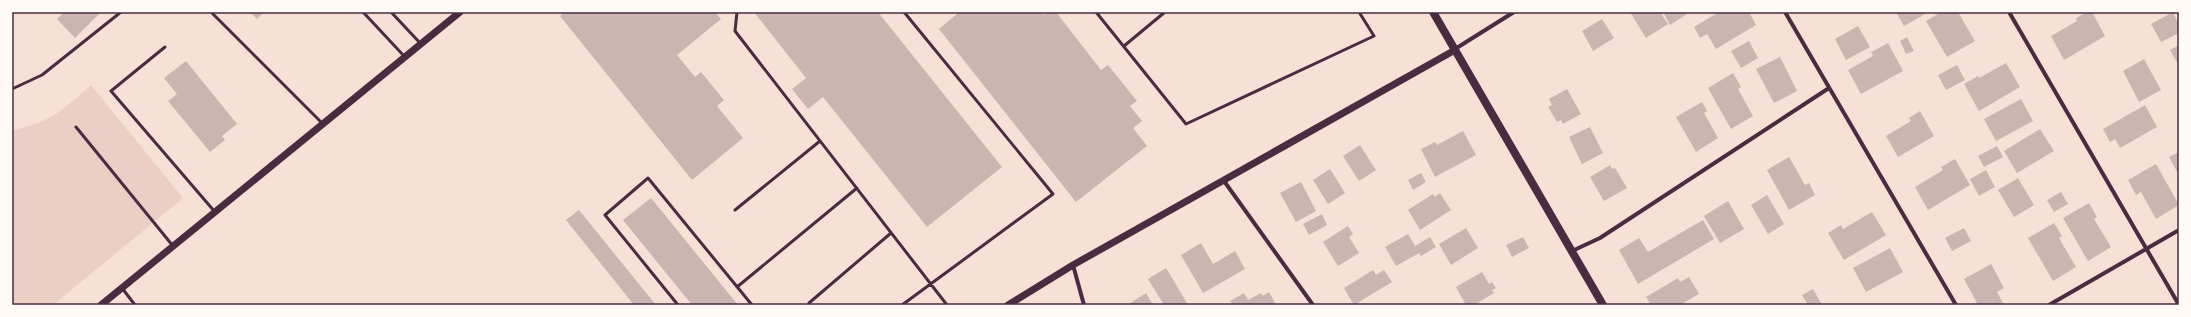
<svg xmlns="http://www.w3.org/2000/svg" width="2191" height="317" viewBox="0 0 2191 317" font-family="Overpass,sans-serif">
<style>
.green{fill:#ebcfc5}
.building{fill:#ccb4b1}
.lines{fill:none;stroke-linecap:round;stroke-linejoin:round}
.service{stroke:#4a2c40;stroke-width:3}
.minor{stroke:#4a2c40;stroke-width:4}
.tertiary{stroke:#4a2c40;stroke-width:7}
.secondary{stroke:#4a2c40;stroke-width:8}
.neatline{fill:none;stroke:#4a2c40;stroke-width:1.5}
</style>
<rect width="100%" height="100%" fill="#f7e1d7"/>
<path class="green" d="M91,85L183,198L53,305H12V130C50,123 63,110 91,85Z"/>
<path class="building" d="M64,12H101L75,38L57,19Z
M250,12H264L257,19Z
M565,12H715L721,19L677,55L695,77L701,72L724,100L717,106L743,138L692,180L560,16Z
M754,12H878L1002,167L927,227L823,97L808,109L792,89L806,78Z
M957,12H1042L1044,15L1048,12H1056L1101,70L1108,65L1137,101L1130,106L1142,121L1133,128L1147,146L1076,202L939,29L958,13Z
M1630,12H1660L1668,24L1646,38Z
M1663,12H1686L1687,14L1670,25Z
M1719,12H1749L1756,25L1716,49L1707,34L1700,38L1694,27Z
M1896,12H1924L1925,14L1904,26Z
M1941,12H1958L1975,41L1947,57L1926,21Z
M2087,12H2092L2105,36L2064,60L2051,36L2077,21L2076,18Z
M2173,12L2179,25V33L2161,42L2151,24Z
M1602,19L1614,38L1593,51L1582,31Z
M1858,26L1870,47L1846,60L1835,39Z
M1907,37L1914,51L1906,54L1900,41Z
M1749,41L1758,58L1741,68L1731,51Z
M1888,43L1903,71L1861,94L1848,70L1873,56L1871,52Z
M2179,45V66L2170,50Z
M1780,57L1797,91L1774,103L1756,69Z
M2144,59L2161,90L2139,102L2123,71Z
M186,61L237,124L222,136L225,140L210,152L168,101L177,94L164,78Z
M2006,63L2020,87L1979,111L1964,84L1978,76L1979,78Z
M1957,65L1965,80L1946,90L1938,75Z
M1733,73L1741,87L1738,89L1753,116L1731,129L1708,88Z
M1567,89L1581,114L1563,124L1561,120L1557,122L1548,107L1552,105L1549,99Z
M2021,99L2033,121L1996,141L1984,119Z
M1702,102L1707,111L1704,113L1718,138L1696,152L1676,117Z
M2145,105L2157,127L2120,148L2115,139L2110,142L2103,129Z
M1920,111L1934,136L1898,157L1886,136L1911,121L1909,118Z
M1590,127L1603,153L1582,164L1569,137Z
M2040,129L2054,151L2017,173L2004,151Z
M1463,131L1476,155L1435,177L1421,149L1435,142L1437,145Z
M1360,145L1376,170L1359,181L1343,156Z
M1997,146L2003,157L1984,167L1978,156Z
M2179,152V175L2169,157Z
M1789,157L1805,185L1809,183L1815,195L1789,210L1767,170Z
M1955,159L1970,185L1928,210L1915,187L1943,170L1941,167Z
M2156,164L2179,205L2156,219L2141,192L2136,195L2128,180Z
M1610,165L1612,169L1615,168L1627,188L1604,201L1590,177Z
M1330,169L1345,193L1328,204L1313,180Z
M1986,170L1995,187L1979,196L1970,179Z
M1421,173L1426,182L1413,190L1408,180Z
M2018,178L2034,205L2014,217L1998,190Z
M1301,182L1316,211L1296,222L1280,193Z
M2061,192L2068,204L2054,212L2047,200Z
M1440,193L1451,210L1420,230L1408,210L1433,194L1435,197Z
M1767,195L1784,224L1768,234L1751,205Z
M651,198L738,305H692L623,220Z
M1728,201L1744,229L1720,243L1704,216Z
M2089,203L2097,217L2094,219L2111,247L2088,261L2063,218Z
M579,210L656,305H634L566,220Z
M1872,212L1886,235L1844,260L1828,233L1841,225L1843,229Z
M1322,214L1327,225L1309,235L1303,224Z
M1703,220L1714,239L1638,284L1619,250L1639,238L1648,252Z
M2054,223L2062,236L2059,238L2076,267L2053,281L2028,238Z
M1348,226L1353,234L1349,237L1359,253L1338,266L1323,242Z
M1466,228L1478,248L1451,265L1439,244Z
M1964,228L1971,241L1952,251L1945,238Z
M1408,234L1415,246L1430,237L1436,247L1421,256L1419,253L1396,266L1385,247Z
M1523,237L1529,248L1512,257L1506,245Z
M1201,243L1213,264L1235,251L1245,269L1203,293L1181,255Z
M1890,248L1903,272L1866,292L1853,268Z
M1991,264L2004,288L1997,292L2004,305H1978L1964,279Z
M1166,268L1187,303L1185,305H1164L1148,279Z
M1373,270L1376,275L1384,270L1392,282L1354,305L1344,288Z
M1482,272L1489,284L1492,282L1496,288L1492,290L1494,293L1474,305H1466L1456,287Z
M1689,277L1699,294L1680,305H1651L1646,297L1678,278L1680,282Z
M1813,289L1822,305H1808L1802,295Z
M1269,292L1276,305H1233L1230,301L1244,293L1248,300L1261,293L1262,296Z
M1146,293L1153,305H1127Z"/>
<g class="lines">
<path class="service" d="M211,12L323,124
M363,12L404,56
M391,12L421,44
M737,12L735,31L947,305
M1096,12L1186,124L1374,36L1359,12
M1124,46L1165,12
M165,47L111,91L215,212
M12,89L42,75L121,12
M76,127L173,246
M735,210L820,141
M737,287L857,188
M122,288L135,305
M809,303L891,233
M678,305L605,215L648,178L752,305
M902,305L1053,194L904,12"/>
<path class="minor" d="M1785,12L1956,305
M2009,12L2179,305
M1455,49L1514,12
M1224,181L1313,305
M1572,251L1600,238L1829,88
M1073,265L1084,305
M2049,305L2179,230"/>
<path class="tertiary" d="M101,305L460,12
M1008,305L1073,265L1455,50"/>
<path class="secondary" d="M1433,12L1603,305"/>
</g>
<rect width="2191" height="317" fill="none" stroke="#fffaf5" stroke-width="26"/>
<rect x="13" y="13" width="2165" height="291" class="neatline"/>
</svg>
